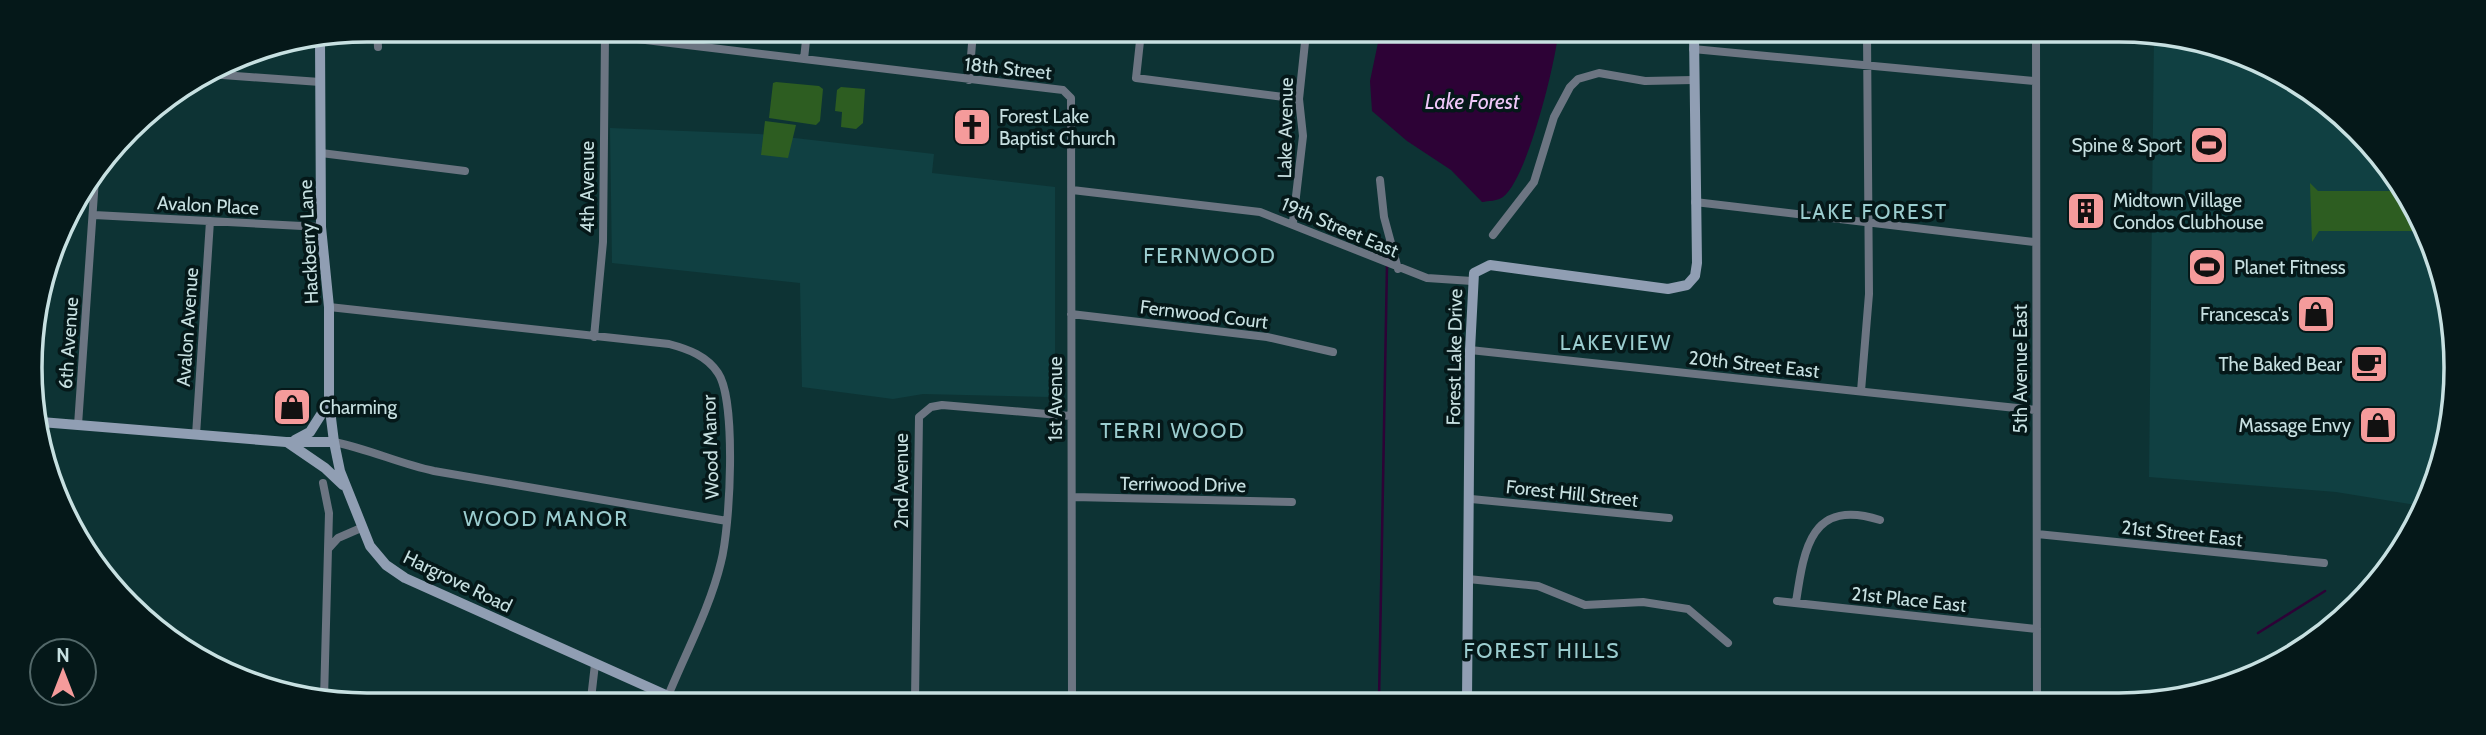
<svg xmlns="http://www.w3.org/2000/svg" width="2486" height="735" viewBox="0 0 2486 735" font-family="Cabin,sans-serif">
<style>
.built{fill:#104042}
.green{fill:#2d5d21}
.water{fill:#2d0236}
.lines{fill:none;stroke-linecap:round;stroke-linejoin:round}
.stream{stroke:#2d0236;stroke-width:2.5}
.street{stroke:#6c7582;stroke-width:8}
.secondary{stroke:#909eb3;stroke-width:10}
.labels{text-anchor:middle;stroke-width:7;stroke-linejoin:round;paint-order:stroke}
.street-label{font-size:19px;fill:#c7e0e1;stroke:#051819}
.poi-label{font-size:19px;fill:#c7e0e1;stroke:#051819;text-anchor:start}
.water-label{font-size:21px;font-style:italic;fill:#efc7f9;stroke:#051819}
.neighbourhood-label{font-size:21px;letter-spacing:2px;fill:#9bcdcf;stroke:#051819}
.rim{fill:none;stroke:#c7e0e1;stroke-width:3.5}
</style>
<rect width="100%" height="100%" fill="#0d3334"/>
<path class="built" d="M2154,36H2184L2306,86L2399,180L2450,301V433L2422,506L2336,492L2149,477Z
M610,128L759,134L934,154L932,173L1055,187V387L1050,397L923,394L893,399L802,387L800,283L612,263Z"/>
<path class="green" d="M776,82L819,86L823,89L820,121L816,125L769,118L773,83Z
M841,87L865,89L863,123L856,129L841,127L842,112L835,111L837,90Z
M765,121L796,125L788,158L761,155Z
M2310,183L2318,191H2404L2421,231H2319L2312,242Z"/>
<path class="water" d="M1380,33L1558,34C1555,65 1527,179 1503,197C1498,201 1488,201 1482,202L1451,170L1407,141L1372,111L1370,81Z"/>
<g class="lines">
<path class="stream" d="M1384,242L1388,259
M2258,633L2325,591
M1379,701L1387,265"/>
<path class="street" d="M377,30L378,47
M562,30L1063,90L1071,98L1072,700
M1141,32L1136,78L1299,99
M2036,36L2037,702
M1693,49L2034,81
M804,59L807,31
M209,74L320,82
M969,80L973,32
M321,153L465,171
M1380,180L1384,217L1398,269
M1072,190L1260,212L1427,278L1472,281
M1695,202L2034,242
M94,215L321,227
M1293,222L1303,136L1299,99L1306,33
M1493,235L1534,182L1554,117L1570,87L1578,79L1599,73L1645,81L1693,80
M329,307L669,344C688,349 707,356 718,373C737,401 730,529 721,562C710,608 686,652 668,696
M1071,314L1267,337L1333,352
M594,337L603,242L605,35
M1470,350L2035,410
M1861,391L1869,294L1867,35
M78,425L95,179
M196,435L210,221
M334,442C369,449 400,464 434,471L727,521
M323,483L329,513L328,549
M1073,497L1292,502
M1471,499L1669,518
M2037,534L2324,563
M1468,579L1538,586L1585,605L1643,602L1688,609L1728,643
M1777,601L2037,629
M1796,602C1804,548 1811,498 1880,520
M324,699L328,549L338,538L361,528
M591,699L595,664
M915,700L919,417L931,407L942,405L1070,416"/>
<path class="secondary" d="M320,39L321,227L329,307V402L334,442L340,471L370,546L386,565L405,578L677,700
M41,422L286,442H334
M295,440L310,432L329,402
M287,442L325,468L343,485
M1467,701L1470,350L1474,273L1490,265L1668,289L1687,285L1695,276L1697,263L1694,34"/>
</g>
<defs>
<symbol id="church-square" viewBox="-11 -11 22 22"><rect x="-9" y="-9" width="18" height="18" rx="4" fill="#f59b9b" stroke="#051819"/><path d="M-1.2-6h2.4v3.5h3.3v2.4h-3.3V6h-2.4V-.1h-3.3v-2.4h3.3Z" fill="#111"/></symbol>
<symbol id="stadium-square" viewBox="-11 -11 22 22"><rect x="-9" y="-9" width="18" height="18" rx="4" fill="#f59b9b" stroke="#051819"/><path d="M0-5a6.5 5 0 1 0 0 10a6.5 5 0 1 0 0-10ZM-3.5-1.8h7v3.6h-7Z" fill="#111"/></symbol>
<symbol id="building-square" viewBox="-11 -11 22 22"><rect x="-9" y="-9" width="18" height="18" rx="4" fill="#f59b9b" stroke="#051819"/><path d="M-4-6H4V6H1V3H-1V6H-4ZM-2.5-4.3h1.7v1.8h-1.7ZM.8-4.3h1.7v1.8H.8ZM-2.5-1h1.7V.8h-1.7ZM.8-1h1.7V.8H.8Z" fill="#111"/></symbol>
<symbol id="shop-square" viewBox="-11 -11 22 22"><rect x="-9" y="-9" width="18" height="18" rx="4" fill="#f59b9b" stroke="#051819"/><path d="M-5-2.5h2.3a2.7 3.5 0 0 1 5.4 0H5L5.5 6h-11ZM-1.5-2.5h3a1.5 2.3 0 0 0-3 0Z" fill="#111"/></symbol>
<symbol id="cafe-square" viewBox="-11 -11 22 22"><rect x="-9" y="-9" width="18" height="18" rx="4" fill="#f59b9b" stroke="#051819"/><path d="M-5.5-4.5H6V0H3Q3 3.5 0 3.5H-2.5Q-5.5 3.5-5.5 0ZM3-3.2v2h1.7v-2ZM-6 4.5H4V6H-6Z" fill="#111"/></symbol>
</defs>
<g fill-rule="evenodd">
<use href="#church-square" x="950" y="105" width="44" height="44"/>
<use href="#stadium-square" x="2187" y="123" width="44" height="44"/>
<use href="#building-square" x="2064" y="189" width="44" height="44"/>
<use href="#stadium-square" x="2185" y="245" width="44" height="44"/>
<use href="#shop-square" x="2294" y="292" width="44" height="44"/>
<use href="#cafe-square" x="2347" y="342" width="44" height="44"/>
<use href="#shop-square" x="270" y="385" width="44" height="44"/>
<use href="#shop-square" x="2356" y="403" width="44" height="44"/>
</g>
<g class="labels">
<g class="street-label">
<text transform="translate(1008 68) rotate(6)" y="7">18th Street</text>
<text transform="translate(1285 128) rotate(-89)" y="7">Lake Avenue</text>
<text transform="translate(587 187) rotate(-90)" y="7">4th Avenue</text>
<text transform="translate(208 205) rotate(3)" y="7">Avalon Place</text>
<text transform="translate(1340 227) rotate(23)" y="7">19th Street East</text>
<text transform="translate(308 242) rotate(-93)" y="7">Hackberry Lane</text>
<text transform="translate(1204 314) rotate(7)" y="7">Fernwood Court</text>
<text transform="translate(187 327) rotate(-86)" y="7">Avalon Avenue</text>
<text transform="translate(68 343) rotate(-86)" y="7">6th Avenue</text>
<text transform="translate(1454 357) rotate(-89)" y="7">Forest Lake Drive</text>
<text transform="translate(1754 364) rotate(6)" y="7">20th Street East</text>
<text transform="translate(2020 369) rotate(-90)" y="7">5th Avenue East</text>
<text transform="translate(1055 399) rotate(-90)" y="7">1st Avenue</text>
<text transform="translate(710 447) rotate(-92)" y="7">Wood Manor</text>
<text transform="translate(901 481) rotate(-90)" y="7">2nd Avenue</text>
<text transform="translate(1183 484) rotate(1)" y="7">Terriwood Drive</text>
<text transform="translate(1572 493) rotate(6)" y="7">Forest Hill Street</text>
<text transform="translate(2182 533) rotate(6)" y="7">21st Street East</text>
<text transform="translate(458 581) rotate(26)" y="7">Hargrove Road</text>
<text transform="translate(1909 599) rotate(6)" y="7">21st Place East</text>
</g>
<g class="poi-label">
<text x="999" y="123">Forest Lake<tspan x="999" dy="22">Baptist Church</tspan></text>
<text x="2182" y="152" text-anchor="end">Spine &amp; Sport</text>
<text x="2113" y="207">Midtown Village<tspan x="2113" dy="22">Condos Clubhouse</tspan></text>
<text x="2234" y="274">Planet Fitness</text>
<text x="2289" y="321" text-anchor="end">Francesca's</text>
<text x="2342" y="371" text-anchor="end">The Baked Bear</text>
<text x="319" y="414">Charming</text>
<text x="2351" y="432" text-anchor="end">Massage Envy</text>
</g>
<g class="water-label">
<text x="1472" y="109">Lake Forest</text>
</g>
<g class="neighbourhood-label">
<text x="1874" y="219">LAKE FOREST</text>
<text x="1210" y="263">FERNWOOD</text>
<text x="1616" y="350">LAKEVIEW</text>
<text x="1173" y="438">TERRI WOOD</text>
<text x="546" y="526">WOOD MANOR</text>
<text x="1542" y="658">FOREST HILLS</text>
</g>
</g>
<path d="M0 0H2486V735H0ZM367 42H2119A325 325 0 0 1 2444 367V368A325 325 0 0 1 2119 693H367A325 325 0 0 1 42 368V367A325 325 0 0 1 367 42Z" fill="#051819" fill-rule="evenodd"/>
<path class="rim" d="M367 42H2119A325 325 0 0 1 2444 367V368A325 325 0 0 1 2119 693H367A325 325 0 0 1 42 368V367A325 325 0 0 1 367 42Z"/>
<g transform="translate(63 672)"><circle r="33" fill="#051819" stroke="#536869" stroke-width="2"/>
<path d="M0-5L12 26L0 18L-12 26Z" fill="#f59b9b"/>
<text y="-10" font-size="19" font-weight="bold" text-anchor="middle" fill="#c7e0e1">N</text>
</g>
</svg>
